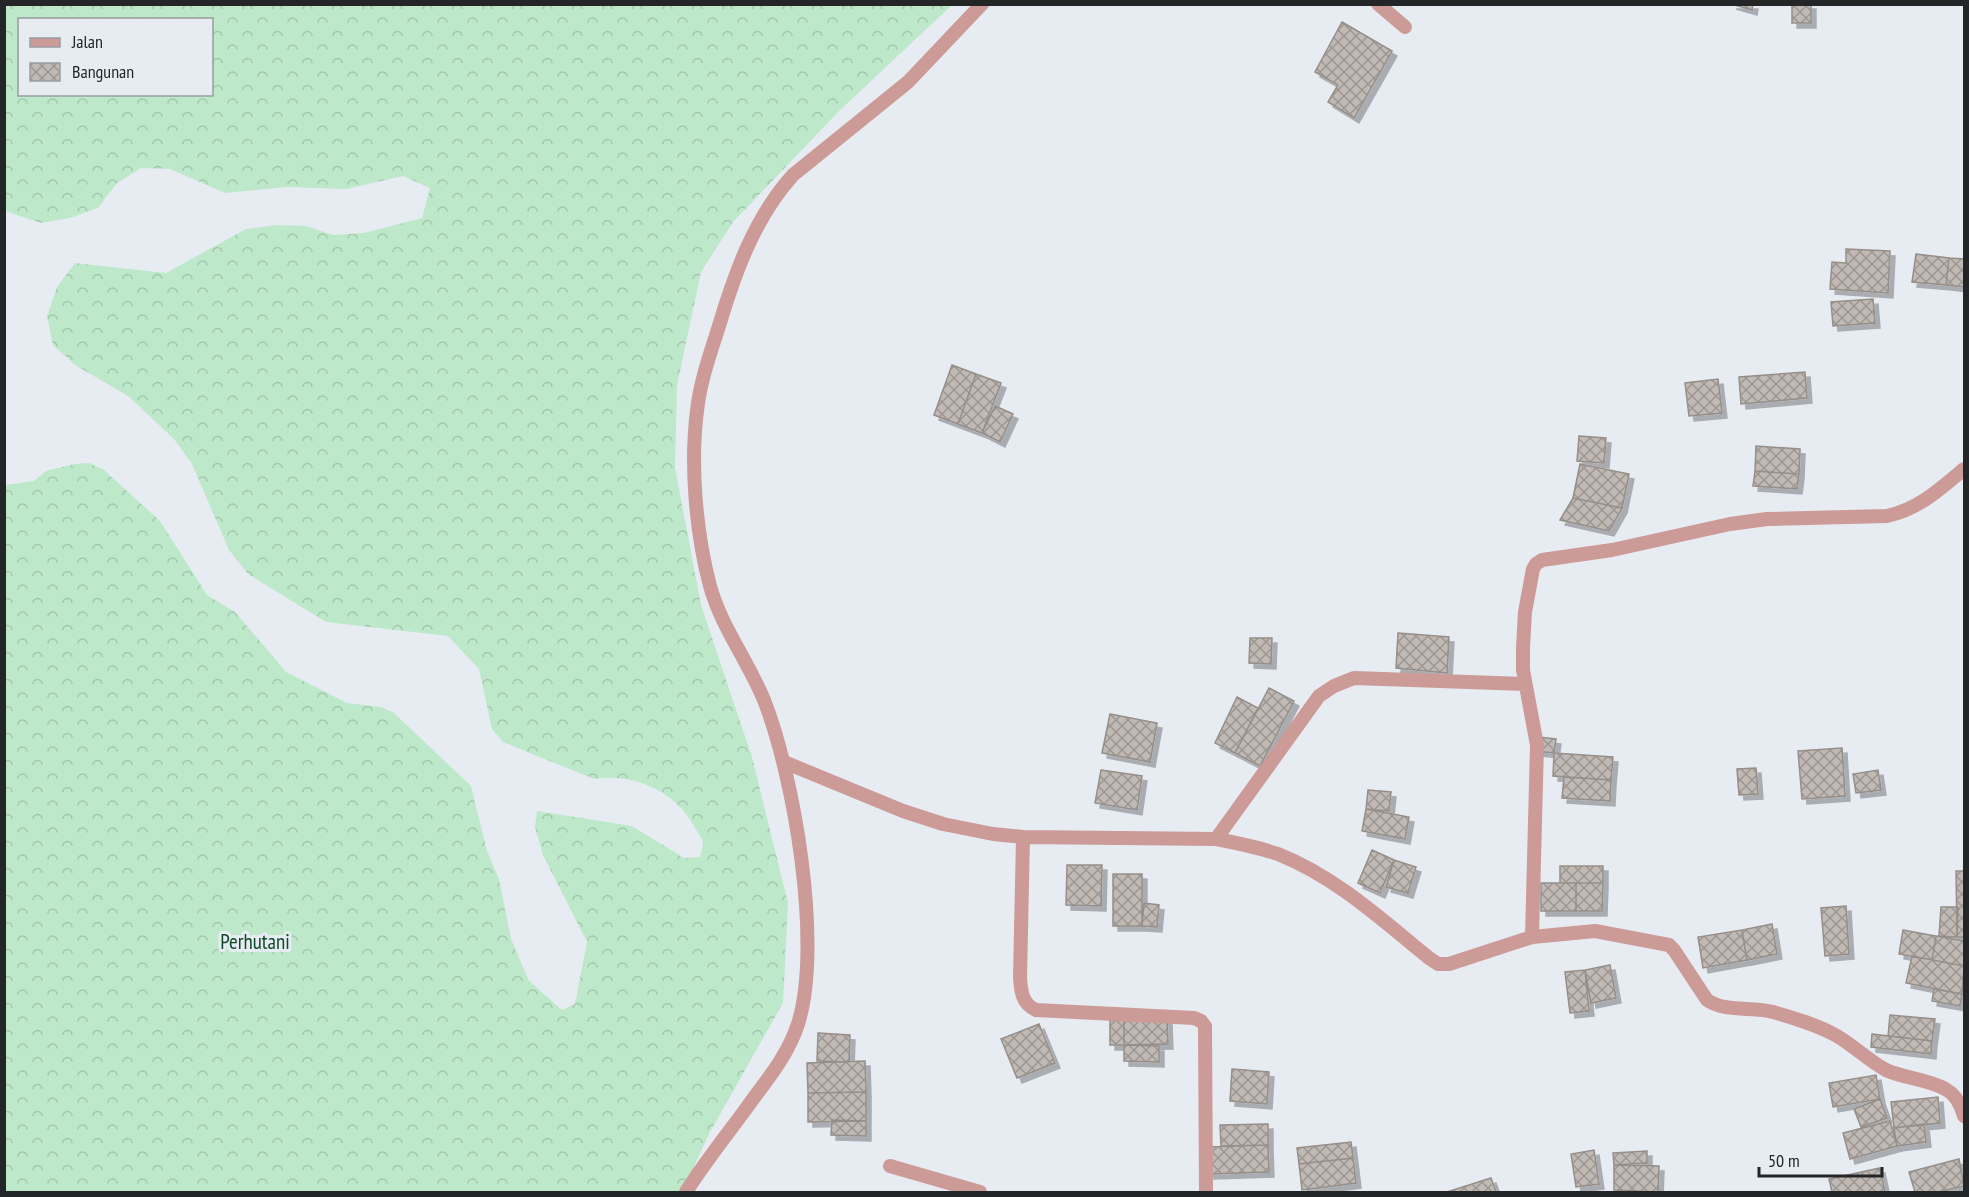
<svg xmlns="http://www.w3.org/2000/svg" width="1969" height="1197" viewBox="0 0 1969 1197" font-family="'PT Sans Narrow',sans-serif">
<style>
.forest{fill:url(#forest-crowns);fill-rule:evenodd}
.building{fill:url(#building-cross-hatch);stroke:#958e89;stroke-width:1.5;filter:url(#shadow)}
.lines{fill:none;stroke-linecap:round;stroke-linejoin:round}
.street{stroke:#cc9a97;stroke-width:14}
.labels{text-anchor:middle;stroke-width:6;stroke-linejoin:round;paint-order:stroke}
.park-label{font-size:21px;fill:#0d4927;stroke:#e7ecf3}
</style>
<defs>
<pattern id="forest-crowns" width="20" height="18" patternUnits="userSpaceOnUse" patternTransform="scale(1.5)"><rect width="20" height="18" fill="#bde8c9"/><path d="M2 6a3 3 0 1 1 6 0M12 15a3 3 0 1 1 6 0" fill="none" stroke="#a2c7ad"/></pattern>
<pattern id="building-cross-hatch" width="8" height="8" patternUnits="userSpaceOnUse" patternTransform="scale(1.5)"><rect width="8" height="8" fill="#c1b9b4"/><path d="M0 0l8 8M0 8l8-8" fill="none" stroke="#9c9692"/></pattern>
<filter id="shadow"><feDropShadow dx="5" dy="5" stdDeviation="0" flood-color="#0004"/></filter>
</defs>
<rect width="100%" height="100%" fill="#e7ecf3"/>
<path class="forest" d="M5,5H952L839,111L733,222L701,272L677,385L675,468L701,605L752,757L788,903L783,1003L710,1132L682,1192H5V485L34,481L46,471L74,464L89,463L104,470L160,521L207,595L235,612L286,672L347,703L381,707L394,713L471,786L487,851L499,879L511,939L529,981L562,1010L575,1004L587,942L543,855L535,827L537,811L632,826L684,858L700,857C701,853 703,847 703,843C702,838 697,831 694,826C675,791 633,773 594,779L503,742L492,729L479,669L448,636L326,622L248,574L229,550L192,464L174,439L128,396L75,365L53,345L47,316L57,287L75,263L166,273L246,229L277,225L306,226L333,235L364,233L422,218L430,188L403,176L346,189L287,187L225,193L170,169L141,168L116,184L98,208L70,218L41,223L5,211ZM20,20H212V94H20Z"/>
<path class="building" d="M1731,4H1753L1752,10Z
M1792,4H1811V23H1792Z
M1342,22L1392,51L1354,118L1328,102L1338,85L1315,72Z
M1846,249L1890,251L1888,293L1830,289L1832,262L1846,263Z
M1916,254L1949,258L1946,285L1912,282Z
M1949,258L1964,259V287L1946,285Z
M1873,299L1875,323L1833,326L1831,302Z
M952,365L976,374L958,424L934,415Z
M1805,372L1807,398L1741,404L1739,377Z
M976,374L1001,383L982,433L958,424Z
M1718,379L1722,413L1689,416L1685,383Z
M995,406L1013,414L1000,442L982,433Z
M1579,436L1606,438L1604,463L1577,461Z
M1756,446L1800,449L1799,474L1755,471Z
M1580,464L1629,474L1622,508L1573,498Z
M1755,471L1799,474L1797,489L1753,486Z
M1573,498L1622,508L1609,531L1560,520Z
M1398,633L1449,637L1447,673L1396,668Z
M1250,638H1272L1271,664L1249,663Z
M1269,688L1294,701L1260,766L1235,753Z
M1237,697L1258,708L1235,753L1215,743Z
M1110,714L1157,723L1150,762L1102,753Z
M1538,737L1556,739L1554,753L1537,751Z
M1842,748L1845,796L1802,799L1798,751Z
M1554,753L1613,757L1611,780L1553,776Z
M1756,768L1758,794L1739,795L1737,769Z
M1101,770L1142,776L1137,810L1095,803Z
M1878,770L1881,790L1856,793L1853,774Z
M1564,777L1611,780L1610,801L1562,798Z
M1368,790L1391,792L1389,811L1366,809Z
M1366,809L1409,817L1405,839L1362,831Z
M1372,850L1394,860L1380,893L1358,883Z
M1394,860L1416,867L1408,893L1386,887Z
M1067,865H1102L1101,906L1066,905Z
M1560,866H1603V883H1560Z
M1956,871H1964V937H1957Z
M1113,874H1142V926H1113Z
M1541,883H1576V911H1541Z
M1576,883H1603L1602,911H1576Z
M1144,903L1159,905L1157,927L1142,926Z
M1846,906L1849,954L1825,956L1821,908Z
M1941,907H1958L1957,937L1939,936Z
M1772,924L1777,954L1747,960L1742,930Z
M1742,930L1747,960L1703,968L1698,937Z
M1903,930L1936,936L1932,960L1899,954Z
M1936,936L1964,941V966L1932,960Z
M1912,956L1964,966L1962,994L1906,983Z
M1610,965L1616,998L1591,1003L1585,970Z
M1585,970L1589,1011L1570,1013L1565,972Z
M1934,989L1962,994L1960,1006L1932,1001Z
M1890,1015L1935,1019L1932,1041L1888,1036Z
M1167,1019L1168,1044L1124,1045V1020Z
M1110,1020H1124V1045H1110Z
M1039,1024L1055,1063L1017,1078L1001,1039Z
M818,1033L850,1035L849,1062L817,1061Z
M1872,1034L1932,1041L1931,1054L1871,1047Z
M1124,1045L1159,1046V1062L1124,1061Z
M865,1061L866,1092L808,1093L807,1063Z
M1232,1069L1269,1072L1267,1104L1230,1101Z
M1876,1075L1880,1099L1833,1107L1829,1083Z
M866,1092V1121L808,1122V1093Z
M1938,1097L1940,1123L1894,1128L1891,1102Z
M1880,1099L1887,1118L1861,1127L1854,1109Z
M832,1120L866,1121V1136L831,1135Z
M1890,1121L1897,1146L1850,1159L1843,1133Z
M1268,1124V1145L1221,1146L1220,1125Z
M1924,1124L1926,1142L1897,1146L1894,1128Z
M1351,1142L1353,1158L1299,1164L1297,1148Z
M1268,1145L1269,1172L1209,1174L1207,1147Z
M1594,1150L1599,1184L1576,1187L1571,1154Z
M1647,1151V1163L1614,1165L1613,1153Z
M1353,1158L1356,1183L1302,1190L1299,1164Z
M1959,1159L1964,1186L1939,1192H1915L1909,1172Z
M1614,1165L1659,1166L1658,1192L1614,1190Z
M1880,1168L1885,1192H1832L1829,1179Z
M1491,1178L1496,1192H1447Z"/>
<g class="lines">
<path class="street" d="M1378,4L1405,27
M1964,469C1940,489 1919,509 1887,516L1767,519L1730,524L1612,550L1542,560L1536,564L1533,569L1525,612L1523,647V670L1537,745L1532,937L1595,931L1669,945L1674,950L1707,1000C1727,1013 1751,1006 1773,1012C1794,1018 1818,1025 1837,1036C1854,1046 1869,1061 1886,1070C1906,1079 1929,1079 1947,1090C1956,1095 1961,1106 1964,1116
M784,762L903,811L943,824L993,834L1023,837L1216,839C1237,843 1258,847 1278,854C1336,877 1382,920 1429,958L1438,964H1449L1532,937
M1023,837L1020,978C1021,991 1022,1004 1036,1010L1194,1018L1201,1021L1205,1026L1206,1192
M1216,839L1319,696L1334,686L1354,678L1525,684
M890,1166L980,1192
M686,1192C706,1160 731,1130 753,1099C771,1075 789,1052 798,1024C823,945 794,776 764,700C748,661 721,626 710,586C696,533 690,465 697,411C700,382 710,354 719,326C735,272 755,217 793,175L908,82L982,4"/>
</g>
<g class="labels">
<g class="park-label">
<text x="255" y="949">Perhutani</text>
</g>
</g>
<rect width="1969" height="1197" fill="none" stroke="#232527" stroke-width="12"/>
<rect x="18" y="18" width="195" height="78" fill="#e7ecf3" stroke="#999ca1" stroke-width="1.5"/>
<rect x="30" y="38" width="30" height="9" fill="#cc9a97" stroke="#999ca1" stroke-width="1.5"/>
<text x="72" y="48" font-size="18" fill="#232527">Jalan</text>
<rect x="30" y="63" width="30" height="18" fill="url(#building-cross-hatch)" stroke="#999ca1" stroke-width="1.5"/>
<text x="72" y="78" font-size="18" fill="#232527">Bangunan</text>
<path d="M1759 1167v9h123v-9" fill="none" stroke="#232527" stroke-width="3"/>
<text x="1768" y="1167" font-size="18" fill="#232527" stroke="#e7ecf3" stroke-width="4.5" paint-order="stroke">50 m</text>
</svg>
